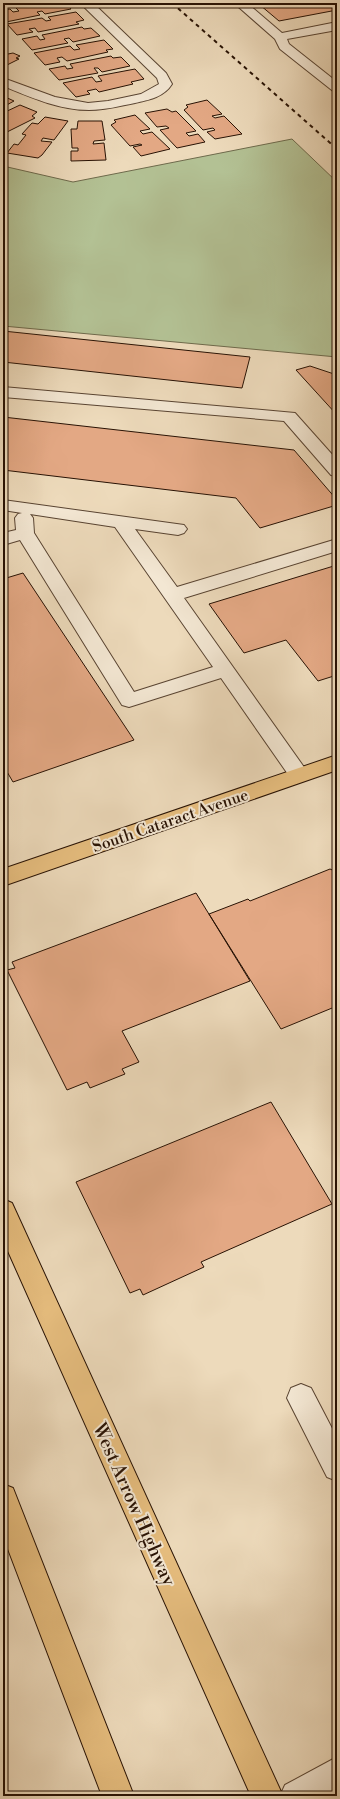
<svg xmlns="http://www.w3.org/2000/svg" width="340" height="1799" viewBox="0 0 340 1799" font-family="'Libre Bodoni',serif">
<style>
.green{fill:#b3c194;stroke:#6e6a4c}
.building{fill:#e3a884;stroke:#281204}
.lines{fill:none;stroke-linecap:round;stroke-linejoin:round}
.lane-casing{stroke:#594432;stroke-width:2}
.primary-casing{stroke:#281204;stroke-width:2}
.lane{fill:#f3e7d3;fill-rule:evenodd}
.primary{fill:#e6bd7e;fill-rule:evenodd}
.rail{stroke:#281204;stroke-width:2;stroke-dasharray:4 4;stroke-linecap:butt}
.labels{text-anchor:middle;stroke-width:4;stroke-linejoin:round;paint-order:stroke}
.street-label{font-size:16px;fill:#281204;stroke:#f3e7d3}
.near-street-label{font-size:19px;fill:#281204;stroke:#f3e7d3}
</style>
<rect width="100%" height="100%" fill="#eddabb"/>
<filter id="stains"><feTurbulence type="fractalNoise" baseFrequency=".005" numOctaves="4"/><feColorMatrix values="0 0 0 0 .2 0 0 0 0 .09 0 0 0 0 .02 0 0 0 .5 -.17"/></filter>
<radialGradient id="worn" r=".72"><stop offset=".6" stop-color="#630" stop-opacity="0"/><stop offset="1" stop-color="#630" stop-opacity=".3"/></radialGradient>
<path class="green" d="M292,139L337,182V357L3,326V166L73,182Z"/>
<path class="building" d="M38,3H66L71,9L45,14L42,11L37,12L40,15L6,22L3,19V10L10,9L13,12L19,11L15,7Z
M267,3H337V10L279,21L260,5Z
M76,12L84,20L76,22L79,24L38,32L35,28L29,29L33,32L17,35L7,24L42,18L46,21L51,20L48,17Z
M82,27L84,29L91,28L100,36L73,42L69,38L64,39L68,43L32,50L22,39L37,36L40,40L45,39L42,35Z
M104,40L113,49L106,50L108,52L67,61L62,57L57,58L60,62L45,65L34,53L70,46L74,50L80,49L76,45Z
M13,53L20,56L16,58L19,59L5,66L3,65V55Z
M111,56L113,58L121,57L130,66L102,72L98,68H94L98,73L59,80L49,69L65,66L67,69L73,68L70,64Z
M135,69L144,79L131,82L133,84L99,92L96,89L87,91L90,94L76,97L63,83L92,77L96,82L102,81L98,76Z
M3,96L14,101L3,107Z
M207,100L222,114L212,116L215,118L224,116L242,134L215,139L207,132L215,130L213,128L203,130L184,110L188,107L186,105Z
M20,105L37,112L32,116L35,118L3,134V113Z
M167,109L172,112L176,111L196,131L186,133L189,136L198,134L205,142L177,148L160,130L169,128L166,126L157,127L145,113Z
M135,115L150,129L140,131L143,134L152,132L170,149L141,156L133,147L142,145L140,144L130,146L111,125L116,122L114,120Z
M45,117L68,121L54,140L43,138L41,141L52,142L42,155L38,158L7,153L14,144L18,145L26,135L22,134L32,123L38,124Z
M78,121H102L105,140L94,141L93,144L104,143L106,160L71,161V151H78V148H72L71,129H77Z
M3,331L250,357L242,388L3,362Z
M310,366L337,375V415L296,370Z
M3,417L294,450L337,500V505L260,528L236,498L3,470Z
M337,565V675L318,681L286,640L244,653L209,604Z
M23,573L134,740L13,782L3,765V579Z
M330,869L337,872V1006L281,1029L209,914L248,899L250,901Z
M196,893L250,981L122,1031L139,1062L122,1069L125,1074L90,1088L87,1082L67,1090L7,970L15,968L12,962Z
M271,1102L332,1204L201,1262L204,1267L143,1295L140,1289L130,1293L76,1182Z"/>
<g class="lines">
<defs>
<path id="lane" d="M80,3H93L166,73L172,84C164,97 149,100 135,103C120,106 105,110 89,110C59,110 30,97 3,86V78L55,97L88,103L108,101L141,94L159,84L157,78Z
M234,3H247L282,33L337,22V30L287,39L289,44L337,82V92L333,91L280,49L275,39Z
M3,387L295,413L337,460V476L331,475L284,421L3,397Z
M3,500L184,525L187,529L184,533L178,535L135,529L177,587L337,539V551L184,598L306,770L309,775L306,780L299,782L292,780L221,678L129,707L122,705L20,540L3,545V533L16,530L15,518L18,514L22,513L3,510ZM30,514L115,527L213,667L134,692L34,533L33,518Z
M301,1384L311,1388L337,1438V1481L327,1477L287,1398L291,1388Z
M337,1757V1791L328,1796H280L285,1785Z"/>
<path id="primary" d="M337,755V770L3,886V869Z
M3,1199L12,1203L283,1796H251L3,1240Z
M3,1484L13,1488L134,1796H102L3,1536Z"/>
</defs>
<use href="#lane" class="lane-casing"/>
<use href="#primary" class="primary-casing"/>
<use href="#lane" class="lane"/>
<use href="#primary" class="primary"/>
<path class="rail" d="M172,3L337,149"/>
</g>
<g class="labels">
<g class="street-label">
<text transform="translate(170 820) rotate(-19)" y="6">South Cataract Avenue</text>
</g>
<g class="near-street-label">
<text transform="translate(135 1504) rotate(66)" y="7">West Arrow Highway</text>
</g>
</g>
<rect width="340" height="1799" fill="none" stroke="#eddabb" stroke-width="16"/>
<rect x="4" y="4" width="332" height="1791" fill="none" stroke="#281204" stroke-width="2"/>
<rect x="8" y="8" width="324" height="1783" fill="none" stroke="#281204"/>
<rect width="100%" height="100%" filter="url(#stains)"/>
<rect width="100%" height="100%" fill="url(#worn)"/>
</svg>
